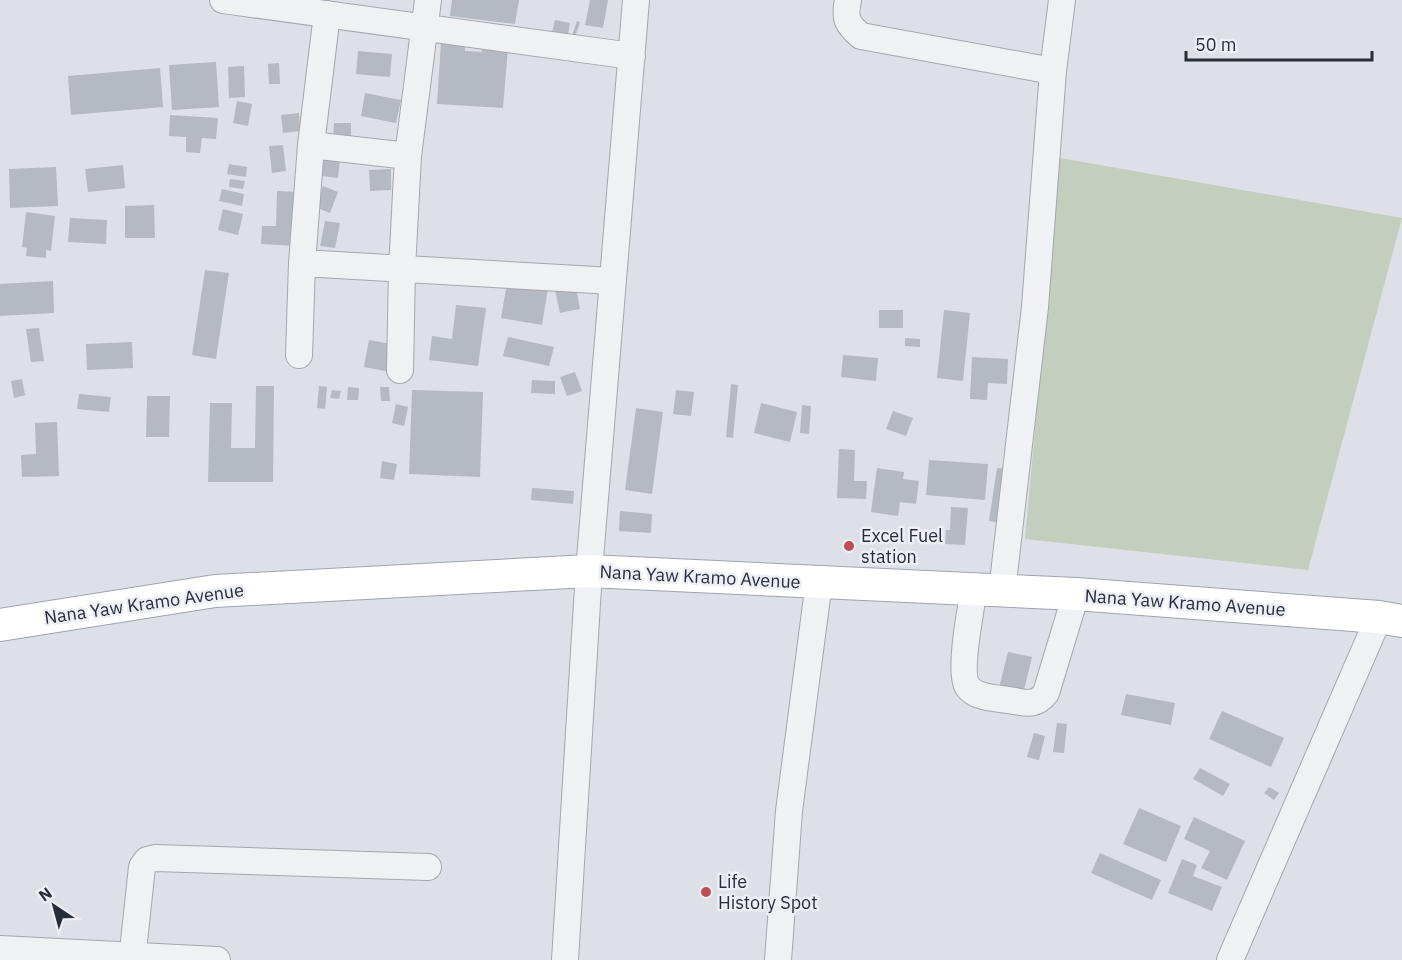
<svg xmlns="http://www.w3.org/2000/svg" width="1402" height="960" viewBox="0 0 1402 960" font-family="'IBM Plex Sans',sans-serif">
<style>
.green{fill:#c2cfbf}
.building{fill:#b5b9c2}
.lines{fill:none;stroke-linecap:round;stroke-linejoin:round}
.minor-casing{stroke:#a3a7af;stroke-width:28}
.major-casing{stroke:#9ea3b0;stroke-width:34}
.minor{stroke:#f0f1f5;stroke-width:26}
.major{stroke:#fff;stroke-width:32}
.poi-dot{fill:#c14c52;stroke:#edeff4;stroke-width:2}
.labels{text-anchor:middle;stroke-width:5;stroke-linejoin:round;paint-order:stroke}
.poi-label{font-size:18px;fill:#282d3b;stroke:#edeff4;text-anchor:start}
.street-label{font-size:18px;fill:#282d3b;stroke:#edeff4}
</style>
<rect width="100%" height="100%" fill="#dde0e6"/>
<path class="green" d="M1060,158L1402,218L1308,570L1025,539Z"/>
<path class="building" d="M452,0H519L515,24L450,16Z
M590,0H608L603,28L585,25Z
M555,20L570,23L567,40L551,36Z
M577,21L580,22L574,40L571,39Z
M441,42L465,43V51L482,52V47L508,48L503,108L437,104Z
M358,51L392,54L390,77L356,74Z
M216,62L219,107L172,110L169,65Z
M279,63L280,84H269L268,64Z
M244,66L245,97L229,98L228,67Z
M160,68L163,107L71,115L68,76Z
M365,93L401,100L396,123L361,116Z
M237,101L252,104L248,126L233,123Z
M299,113L300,131L283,133L281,115Z
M170,115L218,118L216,139L202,138L200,153L186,152V137L169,136Z
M334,123H351V140H333Z
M283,145L286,171L272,173L269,146Z
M324,158L340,160L338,178L322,176Z
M229,164L247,167L246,177L227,174Z
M123,165L125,188L88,192L85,169Z
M56,167L58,206L10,208L9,169Z
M391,169V190L370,191L369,170Z
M230,179L245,181L243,189L229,187Z
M323,186L338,192L330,213L315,207Z
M222,189L244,194L242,206L219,201Z
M277,191L298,192L296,246L261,244L262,226H276Z
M154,205L155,238H125V206Z
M223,209L243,214L238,235L218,230Z
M26,212L55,216L51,251L46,250V258L26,256L27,248L22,247Z
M70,218L107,220L106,244L68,242Z
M325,221L340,223L335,248L320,246Z
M205,270L229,273L216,359L192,355Z
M53,281L54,313L0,316V284Z
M575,282L580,309L560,313L554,286Z
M507,283L548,289L542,325L501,318Z
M456,305L486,308L478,366L429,360L432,336L452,339Z
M879,310H903V328H879Z
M944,310L970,313L963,381L937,378Z
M39,328L44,361L31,362L26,329Z
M508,337L554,347L549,366L503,356Z
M905,338L920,339V347L905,346Z
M369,340L396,345L391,372L364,367Z
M132,342L133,368L87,370L86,344Z
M843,355L878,358L876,381L841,377Z
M972,357L1008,359L1007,384L988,383L987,400L970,399Z
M575,372L582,391L567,396L560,377Z
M22,379L25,395L14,398L11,381Z
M532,380L555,381V394L531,393Z
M731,384L738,385L733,438L726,437Z
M256,386H274L273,482H208L210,403H232L231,448H255Z
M319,386L327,387L325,409L317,408Z
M348,387L359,388L358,400H347Z
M380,387H389L390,401H381Z
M332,390L341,391L339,399L330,398Z
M412,390L483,392L480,477L409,474Z
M676,390L694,392L691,416L673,414Z
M79,394L111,397L109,412L77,409Z
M147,396H170L169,437H146Z
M761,403L797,412L790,442L754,433Z
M396,404L408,407L404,426L392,423Z
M802,405L811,406L809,434L800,433Z
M636,408L663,412L652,494L625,490Z
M893,411L913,418L906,436L886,429Z
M57,422L59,476L22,477L21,455L36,454L35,423Z
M839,449L855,450L854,481H867L866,499L837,498Z
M929,460L988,464L985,500L926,495Z
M382,461L397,464L394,480L380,478Z
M877,468L904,472L903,479L919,481L916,504L900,502L898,516L871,512Z
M997,468L1008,469L1001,523L989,521Z
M532,488L574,491L573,504L531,500Z
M951,507L968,508L965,545L945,544L946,530H950Z
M620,511L652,514L651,533L619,531Z
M1008,652L1032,657L1023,694L999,688Z
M1126,694L1175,703L1171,725L1121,715Z
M1222,711L1284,738L1271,767L1209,739Z
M1057,723L1067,724L1064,753L1053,752Z
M1034,733L1045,736L1039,760L1027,757Z
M1200,768L1230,784L1223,796L1193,779Z
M1269,787L1279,793L1274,800L1264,793Z
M1139,808L1181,826L1166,862L1123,844Z
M1194,817L1245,841L1227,880L1201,868L1210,851L1184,839Z
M1100,853L1161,880L1152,900L1091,873Z
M1182,859L1197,865L1193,876L1222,887L1212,911L1168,893Z"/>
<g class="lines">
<defs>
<path id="minor" d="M223,0L632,56
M848,0C844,19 847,24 861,36L1053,71
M311,145L408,156
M302,263L613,281
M299,355L302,263L311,145L327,14
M400,370L402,269L408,156L428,0
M974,589C971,608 958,674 968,687C976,698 996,698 1008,700C1024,702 1034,708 1046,693L1076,594
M1002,591L1035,307L1053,71L1062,0
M0,949L217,960
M132,960L142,867L147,860L155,858L428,867
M565,960L589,571L636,0
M778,960L789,811L819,582
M1230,960L1379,617"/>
<path id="major" d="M0,625L215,591L589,571L1076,594L1379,617L1402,621"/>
</defs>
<use href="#minor" class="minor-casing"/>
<use href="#major" class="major-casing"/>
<use href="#minor" class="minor"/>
<use href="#major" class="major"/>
</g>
<g class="poi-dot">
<circle cx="849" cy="546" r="6"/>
<circle cx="706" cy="892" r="6"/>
</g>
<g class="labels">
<g class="poi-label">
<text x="861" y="542">Excel Fuel<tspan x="861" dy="21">station</tspan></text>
<text x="718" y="888">Life<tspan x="718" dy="21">History Spot</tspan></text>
</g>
<g class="street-label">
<text transform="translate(700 577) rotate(3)" y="6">Nana Yaw Kramo Avenue</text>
<text transform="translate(1185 603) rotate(4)" y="6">Nana Yaw Kramo Avenue</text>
<text transform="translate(144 604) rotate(-8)" y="6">Nana Yaw Kramo Avenue</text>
</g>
</g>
<g transform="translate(54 906) rotate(324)" stroke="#edeff4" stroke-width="4.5" paint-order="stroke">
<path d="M0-4.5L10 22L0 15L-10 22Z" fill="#282d3b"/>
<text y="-9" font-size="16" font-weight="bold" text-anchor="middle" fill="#282d3b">N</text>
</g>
<path d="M1186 51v9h186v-9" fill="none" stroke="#282d3b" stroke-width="3"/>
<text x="1195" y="51" font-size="18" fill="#282d3b" stroke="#edeff4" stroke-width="4.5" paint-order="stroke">50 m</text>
</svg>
